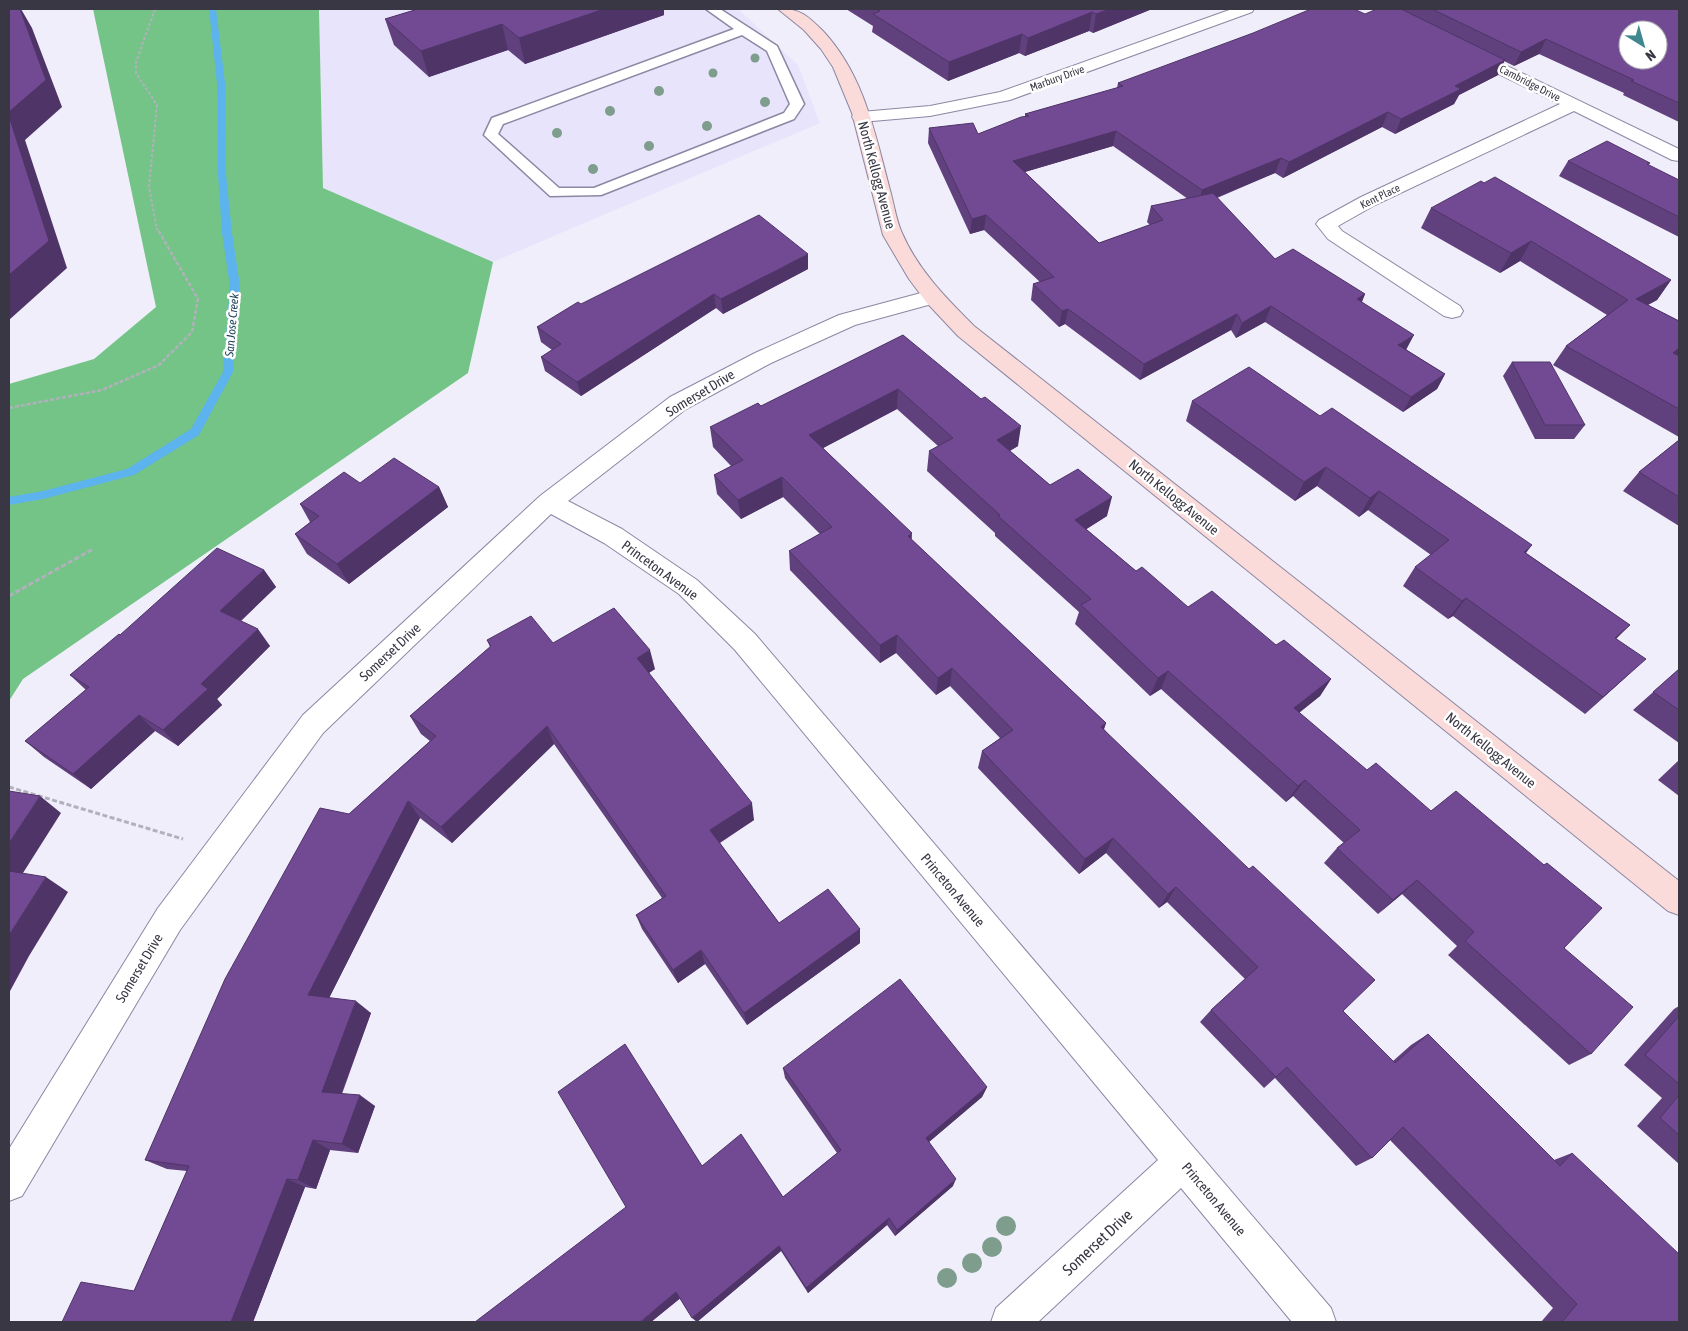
<svg xmlns="http://www.w3.org/2000/svg" width="1688" height="1331" viewBox="0 0 1688 1331" font-family="'Asap Condensed',sans-serif">
<style>
.built{fill:#e8e4fb}
.forest{fill:#74c487}
.lines{fill:none;stroke-linecap:round;stroke-linejoin:round}
.stream{fill:#5cb3ed;fill-rule:evenodd}
.lane-casing{stroke:#8c87a3;stroke-width:3}
.street-casing{stroke:#8c87a3;stroke-width:2}
.secondary-casing{stroke:#8c87a3;stroke-width:2}
.path-far2{stroke:#b2b0bc;stroke-width:2;stroke-dasharray:3 2;stroke-linecap:butt}
.path-far1{stroke:#b2b0bc;stroke-width:2.5;stroke-dasharray:4 2;stroke-linecap:butt}
.path{stroke:#b2b0bc;stroke-width:3;stroke-dasharray:5 2.5;stroke-linecap:butt}
.lane{fill:#fff;fill-rule:evenodd}
.street{fill:#fff;fill-rule:evenodd}
.secondary{fill:#fbdbd9;fill-rule:evenodd}
.tree{fill:#7e9d8c}
.wall{fill:#61407e;fill-rule:evenodd}
.shaded-wall{fill:#4f3467}
.building{fill:#714a93;stroke:#4f3467;fill-rule:evenodd}
.labels{text-anchor:middle;stroke-width:5;stroke-linejoin:round;paint-order:stroke}
.far-street-label{font-size:11px;fill:#393743;stroke:#fff}
.far-water-label{font-size:12px;font-style:italic;fill:#1d425a;stroke:#fff}
.street-label{font-size:14px;fill:#393743;stroke:#fff}
.near-street-label{font-size:16px;fill:#393743;stroke:#fff}
</style>
<rect width="100%" height="100%" fill="#f0eefa"/>
<path class="built" d="M319,9H738L798,65L820,123L493,262L323,188Z"/>
<path class="forest" d="M93,9H319L323,188L493,262L468,373L23,679L9,701V384L94,359L156,307Z"/>
<g class="lines">
<path class="stream" d="M209,9H216L225,83L226,174L232,233L240,286L233,372L199,435L134,475L43,499L9,505V497L43,491L127,469L191,429L223,372L230,286L222,233L218,174L217,83Z"/>
<defs>
<path id="lane" d="M706,9H720L777,46L804,104L794,119L601,195L550,196L484,135L492,118L734,29ZM742,35L767,51L790,104L784,113L594,188H559L498,134L503,124Z"/>
<path id="street" d="M1232,9H1254L1252,12L1010,100L930,116L861,122L855,121L852,117L855,113L861,112L930,106L1000,92Z
M1468,47L1679,149V161L1672,160L1574,111L1375,205L1338,226L1342,231L1460,306L1463,311L1460,316L1452,318L1444,316L1328,239L1316,224L1319,220L1361,197L1560,104L1462,56L1460,52L1462,48Z
M932,290L939,292L943,297L939,302L855,325L771,363L686,409L568,501L622,529L697,580L755,634L1331,1308L1336,1322H1292L1181,1188L1038,1322H991L996,1308L1158,1160L735,650L679,594L604,543L551,514L323,733L180,930L22,1196L9,1201V1149L158,908L303,715L540,496L670,397L755,353L839,315Z"/>
<path id="secondary" d="M778,9C800,8 808,16 823,31C864,75 875,133 890,190C894,204 896,220 902,233C918,270 946,298 974,326L1679,881V915L1668,911L958,336L927,303L909,279L883,235L852,113L833,67L821,49L804,30Z"/>
</defs>
<use href="#lane" class="lane-casing"/>
<use href="#street" class="street-casing"/>
<use href="#secondary" class="secondary-casing"/>
<path class="path-far2" d="M155,9L136,62V73L157,105L149,187L157,230"/>
<path class="path-far1" d="M9,408L102,390L159,365L192,332L198,299L157,228"/>
<path class="path" d="M9,596L93,549
M9,787L183,839"/>
<use href="#lane" class="lane"/>
<use href="#street" class="street"/>
<use href="#secondary" class="secondary"/>
</g>
<g class="tree">
<circle cx="755" cy="58" r="4.5"/>
<circle cx="713" cy="73" r="4.5"/>
<circle cx="659" cy="91" r="5"/>
<circle cx="765" cy="102" r="5"/>
<circle cx="610" cy="111" r="5"/>
<circle cx="707" cy="126" r="5"/>
<circle cx="557" cy="133" r="5"/>
<circle cx="649" cy="146" r="5"/>
<circle cx="593" cy="169" r="5"/>
<circle cx="1006" cy="1226" r="10"/>
<circle cx="992" cy="1247" r="10"/>
<circle cx="972" cy="1263" r="10"/>
<circle cx="947" cy="1278" r="10"/>
</g>
<path class="wall" d="M414,9H664V15L525,64L508,50L429,77L394,45L385,19L415,10Z
M846,9H1152L1093,33L1089,31L1025,56L1019,53L948,81L872,32L873,26Z
M1402,9H1679V122L1623,95L1624,93L1539,54L1514,66L1504,61L1498,75L1459,95L1454,104L1395,134L1382,127L1283,178L1275,173L1217,198L1275,259L1365,294L1362,302L1407,350L1445,374L1437,389L1403,412L1265,322L1236,338L1231,330L1140,380L1065,324L1059,327L1031,300L1033,284L1040,282L984,230L970,234L928,143L929,128L978,134L1025,117V114L1117,88L1118,83L1365,14ZM1113,146L1188,199L1151,206L1147,222L1150,225L1099,243L1025,172Z
M1568,161L1650,163L1648,165L1679,180V237L1559,176Z
M1431,208L1671,280L1657,300L1648,305L1679,321V437L1553,365L1566,346L1607,315L1520,261L1500,273L1421,228Z
M808,269L723,314L716,308L581,396L545,371L541,357L552,350L541,342L537,327L581,304Z
M903,335L1018,446L1010,451L1050,485L1107,516L1086,529L1136,571L1188,607L1276,645L1331,679L1320,696L1299,713L1564,948L1591,1054L1569,1065L1448,955L1457,946L1402,894L1378,914L1324,863L1337,848L1344,843L1293,796L1286,802L1161,689L1150,696L1075,624L1079,612L995,536V533L927,471L929,451L938,446L897,409L823,448L912,540L1106,723L1104,729L1343,1011L1393,1061L1411,1045L1428,1034L1554,1160L1572,1153L1679,1322H1541L1553,1308L1390,1140L1372,1158L1356,1166L1275,1078L1264,1088L1200,1022L1211,1010L1245,979L1167,902L1159,908L1106,853L1079,874L978,768L982,751L1000,738L950,686L936,695L896,653L880,663L790,570L789,551L820,534L783,497L741,519L717,494L714,475L731,466L713,447L710,427L761,406Z
M1512,362L1585,425L1574,439H1535L1503,376Z
M1192,401L1320,416L1526,553L1630,625L1616,638L1627,676L1585,714L1453,616L1448,619L1403,586L1415,567L1431,555L1368,510L1359,517L1317,486L1295,501L1186,421Z
M1679,440V526L1623,491L1639,472Z
M360,483L439,487L448,507L349,584L307,554L295,534L310,522L300,504Z
M264,570L276,587L241,621L270,646L217,699L222,705L178,746L155,731L91,789L44,757L25,741L86,690L70,675L120,635Z
M487,640L553,643L655,669L649,673L754,820L720,843L779,923L860,929V943L747,1025L705,964L678,983L642,929L636,915L662,898L554,744L452,843L420,818L329,998L371,1013L342,1094L375,1106L358,1153L330,1150L316,1189L305,1187L253,1322H62L134,1291L187,1171L167,1169L145,1160L349,814L430,741L421,734L410,716L490,647Z
M1679,669V743L1633,710Z
M1679,760V796L1658,780Z
M1679,1006V1164L1637,1126L1662,1098L1624,1065L1674,1009Z
M783,1068L987,1087L982,1097L929,1142L953,1186L895,1236L887,1225L808,1293L781,1251L697,1322L680,1298L651,1322L702,1166L783,1197L837,1153L785,1078Z"/>
<path class="shaded-wall" d="M20,9H21L32,28L62,107L25,140L67,268L9,320V112Z
M604,9H664V15L525,64L519,38Z
M1110,9H1152L1093,33L1096,14Z
M1092,12L1089,31L1025,56L1028,38Z
M502,24L508,50L429,77L421,51Z
M1022,34L1019,53L948,81L949,62Z
M1546,39L1539,54L1514,66L1521,52Z
M1505,60L1498,75L1459,95L1454,104L1395,134L1401,119L1455,86Z
M1388,112L1382,127L1283,178L1289,162Z
M1116,131L1113,146L1011,176L1013,161Z
M1281,158L1275,173L1198,205L1202,190Z
M986,215L984,230L970,234L972,219Z
M1531,241L1520,261L1500,273L1511,253Z
M808,254V269L723,314L721,299Z
M1671,280L1657,300L1622,318L1636,299Z
M714,294L716,308L581,396L577,382Z
M1365,294L1358,310L1357,299Z
M1271,306L1265,322L1236,338L1242,323Z
M1068,309L1065,324L1059,327L1062,311Z
M1237,314L1231,330L1140,380L1144,364Z
M1414,335L1406,350L1398,345Z
M1679,348V355L1658,372L1673,353Z
M1445,374L1437,389L1403,412L1411,397Z
M898,389L897,409L810,455L809,435Z
M1021,426L1018,446L994,459L997,440Z
M1326,467L1317,486L1295,501L1304,482Z
M782,477L783,497L741,519L738,500Z
M439,487L448,507L349,584L337,564Z
M1379,491L1368,510L1359,517L1370,498Z
M1112,497L1107,516L1071,539L1075,520Z
M912,533L911,552L908,536Z
M1532,545L1518,564L1524,552Z
M264,570L276,587L233,628L220,611Z
M1466,598L1453,616L1448,619L1462,601Z
M1630,625L1613,642L1615,638Z
M258,629L270,646L217,699L222,705L178,746L163,730L201,684Z
M897,635L896,653L880,663V645Z
M650,650L655,669L642,677L637,658Z
M1646,659L1627,676L1585,714L1603,697Z
M952,668L950,686L936,695L938,678Z
M1168,671L1161,689L1150,696L1158,678Z
M1331,679L1320,696L1283,725L1294,708Z
M139,715L155,731L91,789L73,774Z
M1106,723L1100,740L1101,727Z
M547,726L554,744L452,843L441,827Z
M1305,780L1293,796L1286,802L1298,786Z
M40,796L61,813L16,884L9,879V843Z
M408,801L420,818L324,1008L308,995Z
M752,803L754,820L714,846L710,830Z
M1113,838L1106,853L1079,874L1085,859Z
M46,877L68,892L29,956L9,993V935Z
M1417,880L1402,894L1378,914L1393,900Z
M1176,887L1167,902L1159,908L1168,894Z
M860,929V943L747,1025L744,1013Z
M701,950L705,964L678,983L673,970Z
M356,1001L371,1013L338,1102L322,1092Z
M987,1087L982,1097L923,1147L926,1138Z
M360,1095L375,1106L358,1153L342,1144Z
M313,1140L330,1150L316,1189L298,1180Z
M287,1179L305,1187L253,1322H231Z
M956,1179L953,1186L895,1236L897,1230Z
M889,1218L887,1225L808,1293L806,1288Z
M779,1246L781,1251L697,1322L692,1318Z
M676,1292L682,1297L651,1322H640Z"/>
<path class="building" d="M9,9H20L46,80L9,112Z
M418,9H604L519,38L502,24L421,51L385,19Z
M876,9H1110L1096,14L1092,12L1028,38L1022,34L949,62L873,14L880,11Z
M1311,9H1354L1365,14L1377,9H1401L1505,60L1455,86L1461,89L1401,119L1388,112L1289,162L1281,158L1202,190L1116,131L1013,161L1099,243L1163,220L1151,206L1213,193L1275,259L1293,249L1365,294L1357,299L1414,335L1398,345L1445,374L1411,397L1271,306L1242,323L1237,314L1144,364L1068,309L1062,311L1033,284L1054,277L986,215L972,219L929,128L973,123L978,134L1021,117L1029,116L1025,114L1123,86L1118,83L1253,33Z
M1432,9H1679V103L1631,81L1634,80L1546,39L1521,52ZM1628,30H1658V60H1628Z
M9,116L49,241L9,275Z
M1607,141L1650,163L1647,164L1679,180V217L1568,161Z
M1495,177L1671,280L1636,299L1679,321V348L1673,353L1679,356V409L1566,346L1628,300L1531,241L1511,253L1431,208L1481,181L1484,183Z
M759,215L808,254L721,299L714,294L577,382L541,357L561,344L537,327L578,302L581,304Z
M903,335L981,399L985,397L1021,426L997,440L1050,485L1078,469L1112,497L1075,520L1136,571L1142,567L1188,607L1212,591L1276,645L1284,640L1331,679L1294,708L1367,770L1376,763L1431,811L1456,791L1544,865L1547,863L1602,908L1564,948L1633,1007L1591,1054L1465,941L1474,932L1417,880L1393,900L1337,848L1360,830L1305,780L1298,786L1168,671L1158,678L1081,605L1091,599L998,516L1000,515L929,451L953,438L898,389L809,435L912,533L908,536L1106,723L1101,727L1249,869L1253,866L1375,980L1343,1011L1395,1063L1428,1034L1560,1166L1572,1153L1679,1254V1322H1562L1577,1304L1403,1127L1372,1158L1287,1067L1276,1077L1211,1010L1258,967L1176,887L1168,894L1113,838L1085,859L982,751L1013,730L952,668L938,678L897,635L880,645L789,551L832,527L782,477L738,500L714,475L743,460L710,427L758,403L761,406Z
M1512,362H1550L1585,425H1545Z
M1249,367L1320,416L1332,408L1532,545L1524,552L1630,625L1615,638L1646,659L1603,697L1466,598L1462,601L1415,567L1449,540L1379,491L1370,498L1326,467L1304,482L1192,401Z
M1679,440V497L1639,472Z
M394,458L439,487L337,564L295,534L319,516L300,504L344,472L360,483Z
M217,548L264,570L220,611L258,629L201,684L208,689L163,730L139,715L73,774L25,741L89,687L70,675L119,634L120,635Z
M614,608L650,650L637,658L752,803L710,830L779,923L828,889L860,929L744,1013L701,950L673,970L636,915L666,896L547,726L441,827L408,801L308,995L356,1001L322,1092L360,1095L342,1144L313,1140L298,1180L287,1179L231,1322H62L81,1282L134,1291L189,1166L145,1160L225,979L320,808L349,814L436,736L410,716L491,646L487,640L531,616L553,643Z
M1679,669V710L1653,692Z
M9,791L40,796L9,843Z
M9,871L46,877L9,935Z
M900,979L987,1087L926,1138L956,1179L897,1230L889,1218L806,1288L779,1246L692,1318L676,1292L640,1322H475L626,1207L558,1092L625,1044L702,1166L741,1134L783,1197L841,1150L783,1068Z
M1679,1016V1084L1645,1055Z
M1679,1095V1135L1660,1118Z"/>
<g class="labels">
<g class="far-street-label">
<text transform="translate(1057 78) rotate(-20)" y="4">Marbury Drive</text>
<text transform="translate(1530 83) rotate(27)" y="4">Cambridge Drive</text>
<text transform="translate(1380 196) rotate(-26)" y="4">Kent Place</text>
</g>
<g class="far-water-label">
<text transform="translate(232 325) rotate(-85)" y="4">San Jose Creek</text>
</g>
<g class="street-label">
<text transform="translate(877 175) rotate(75)" y="5">North Kellogg Avenue</text>
<text transform="translate(700 393) rotate(-31)" y="5">Somerset Drive</text>
<text transform="translate(1174 497) rotate(39)" y="5">North Kellogg Avenue</text>
<text transform="translate(660 570) rotate(36)" y="5">Princeton Avenue</text>
<text transform="translate(390 652) rotate(-43)" y="5">Somerset Drive</text>
<text transform="translate(1491 750) rotate(39)" y="5">North Kellogg Avenue</text>
<text transform="translate(953 890) rotate(50)" y="5">Princeton Avenue</text>
<text transform="translate(139 968) rotate(-59)" y="5">Somerset Drive</text>
<text transform="translate(1214 1199) rotate(50)" y="5">Princeton Avenue</text>
</g>
<g class="near-street-label">
<text transform="translate(1097 1242) rotate(-43)" y="6">Somerset Drive</text>
</g>
</g>
<rect width="1688" height="1331" fill="none" stroke="#393743" stroke-width="20"/>
<g transform="translate(1643 45) rotate(143)"><circle r="24" fill="#ffffff" stroke="#b0afb4"/>
<path d="M0-4L9 19L0 12L-9 19Z" fill="#40878f"/>
<text y="-8" font-size="14" font-weight="bold" text-anchor="middle" fill="#393743">N</text>
</g>
</svg>
